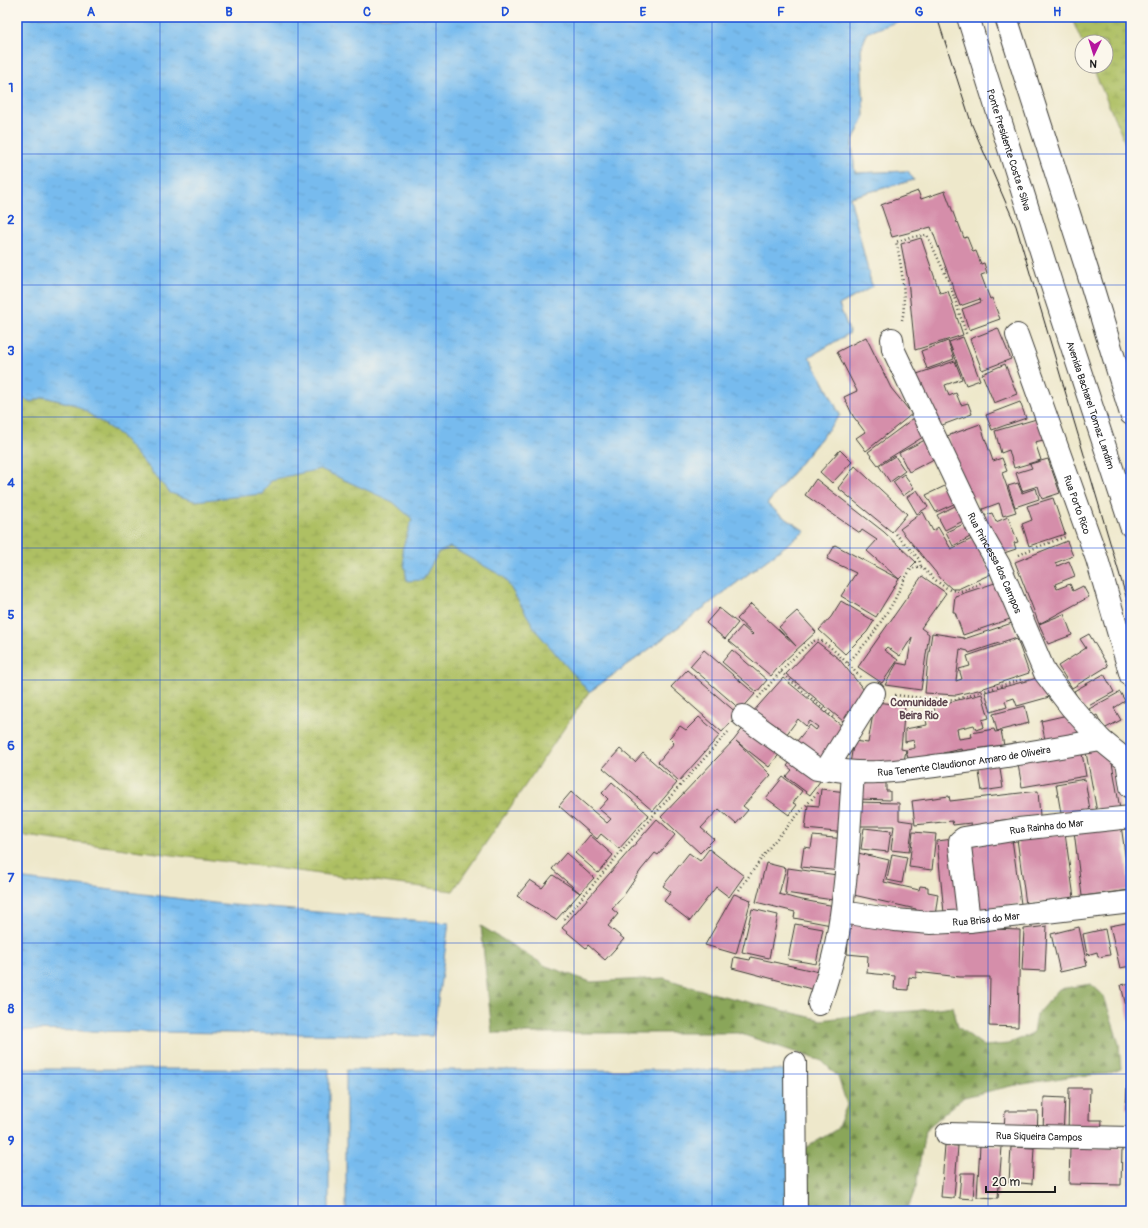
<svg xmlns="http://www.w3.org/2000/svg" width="1148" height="1228" viewBox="0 0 1148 1228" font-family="Pangolin,sans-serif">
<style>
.forest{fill:url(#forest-firs);stroke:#53613b}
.wetland{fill:url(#wetland-marsh);stroke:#656e40}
.water{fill:url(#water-ripples);stroke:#4a6c85}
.building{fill:#d58eaa}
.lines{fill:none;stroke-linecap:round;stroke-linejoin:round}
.minor-casing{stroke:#3c3b36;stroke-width:24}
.highway-casing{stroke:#3c3b36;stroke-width:24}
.path{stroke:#3c3b36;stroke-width:2.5;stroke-dasharray:1 3;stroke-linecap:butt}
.minor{stroke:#fff;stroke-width:22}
.highway{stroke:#fff;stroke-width:22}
.tram{stroke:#1c1c1c;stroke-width:1}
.grid{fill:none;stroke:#1d4ed8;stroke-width:1;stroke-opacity:0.55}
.labels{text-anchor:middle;stroke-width:4;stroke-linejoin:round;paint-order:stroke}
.street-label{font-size:10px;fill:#1c1c1c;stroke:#fbf7ec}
.neighbourhood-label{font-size:11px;font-weight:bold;fill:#5d444e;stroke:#fbf7ec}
.neatline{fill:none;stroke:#1d4ed8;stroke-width:1.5}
.grid-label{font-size:13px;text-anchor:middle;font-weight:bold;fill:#1d4ed8}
</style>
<defs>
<pattern id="forest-firs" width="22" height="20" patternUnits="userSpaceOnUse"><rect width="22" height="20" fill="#8aa65a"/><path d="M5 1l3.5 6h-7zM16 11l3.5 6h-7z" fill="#70864a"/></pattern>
<pattern id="wetland-marsh" width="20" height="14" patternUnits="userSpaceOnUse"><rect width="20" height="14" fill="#aec064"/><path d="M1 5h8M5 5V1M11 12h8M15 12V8" fill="none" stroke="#95a456"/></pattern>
<pattern id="water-ripples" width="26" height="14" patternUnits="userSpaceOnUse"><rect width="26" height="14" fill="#7be"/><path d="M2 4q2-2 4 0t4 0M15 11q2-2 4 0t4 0" fill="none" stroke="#66a0cc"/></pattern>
</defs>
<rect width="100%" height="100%" fill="#fbf7ec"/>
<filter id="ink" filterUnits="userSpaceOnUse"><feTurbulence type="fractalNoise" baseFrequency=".025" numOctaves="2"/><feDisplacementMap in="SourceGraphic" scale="8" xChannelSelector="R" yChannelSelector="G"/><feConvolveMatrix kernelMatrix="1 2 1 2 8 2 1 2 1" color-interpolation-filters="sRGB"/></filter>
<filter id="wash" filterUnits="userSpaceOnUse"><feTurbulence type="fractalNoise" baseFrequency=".012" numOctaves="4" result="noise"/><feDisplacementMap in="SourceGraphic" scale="16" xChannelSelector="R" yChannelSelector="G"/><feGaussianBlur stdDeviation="0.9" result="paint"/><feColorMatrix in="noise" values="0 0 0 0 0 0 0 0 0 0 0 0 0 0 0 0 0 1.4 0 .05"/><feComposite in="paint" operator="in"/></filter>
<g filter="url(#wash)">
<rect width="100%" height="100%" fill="#eee8cb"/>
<path class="forest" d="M481,926L546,966L591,982L664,978L711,993L822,1020L871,1013L914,1011L953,1006L958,1027L984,1046L1008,1044L1033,1033L1036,1015L1059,989L1091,984L1104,996L1119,1044L1121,1069L1108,1074L1074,1076L1011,1086L964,1097L925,1130L916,1187L907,1211H805L804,1149L837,1129L847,1105L838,1077L822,1061L738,1033H492Z"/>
<path class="wetland" d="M1071,17H1131V157L1092,66H1106V42H1082Z
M867,33L861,49L864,117L852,144L855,173L908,171L914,180L850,197L872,287L839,305L850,333L809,357L822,379L840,415L767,504L779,514L805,531L644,653L589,692L453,891L17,835V396L31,402L44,397L76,405L120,435L170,493Z"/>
<path class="water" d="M17,17H909L867,33L861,49L864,117L852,144L855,173L908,171L914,180L850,197L872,287L839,305L850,333L809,357L822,379L840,415L767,504L779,514L805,531L644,653L589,692L537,632L504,577L450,547L438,553L423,580L407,581L402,550L412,519L393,502L320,469L271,480L262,494L195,501L170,493L120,435L76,405L44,397L31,402L17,396Z
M17,878L222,904L449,923L433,1036L17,1030Z
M17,1069H329V1211H17Z
M346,1070H790V1211H346Z"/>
<g id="blocks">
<path class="building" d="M918,191L921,199L945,191L957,223L958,222L964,238L967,237L973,252L976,251L981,264L984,263L987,273L981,275L990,299L992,298L1000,319L969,330L962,309L981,302L980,299L960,306L931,227L892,237L881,205Z
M921,238L940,293L948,291L963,335L915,350L908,280L901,244Z
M998,328L1011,359L982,370L970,339Z
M866,337L891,388L912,414L866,451L856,438L865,432L853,416L844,397L857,391L837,352Z
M963,337L980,380L966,385L949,342Z
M948,341L954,359L927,369L921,351Z
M955,361L962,379L945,385L949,396L956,393L961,405L968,403L972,414L937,427L914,375Z
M1005,364L1017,394L994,403L982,374Z
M1020,402L1026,418L992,430L986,415Z
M914,418L923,437L878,465L868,452Z
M1040,418L1047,439L1035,442L1041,460L1014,468L1009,450L1001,453L995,431Z
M980,424L993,461L1002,458L1007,471L1002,473L1016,512L1003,516L999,503L980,510L976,497L969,499L947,436Z
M925,440L934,459L909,472L899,453Z
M840,450L852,462L832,483L820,472Z
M895,456L905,471L890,482L879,466Z
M1048,459L1060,493L1042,499L1038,486L1022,491L1016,473L1032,468L1030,464Z
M855,466L907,514L892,532L838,488Z
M904,474L914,488L903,496L893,482Z
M816,479L884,532L916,562L899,579L867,551L877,540L862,530L860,533L805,495Z
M1018,483L1022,493L1036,488L1039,499L1015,507L1008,486Z
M947,485L956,503L936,512L926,495Z
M917,490L928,507L917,514L907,497Z
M1053,498L1065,534L1029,546L1022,524L1032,520L1027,506Z
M957,505L965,520L945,530L937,515Z
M923,512L933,531L938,527L951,549L974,538L991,574L958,589H952L942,580L900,529Z
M992,513L996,522L1008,517L1018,542L1014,543L1016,549L998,555L983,516Z
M966,523L972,536L953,546L946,532Z
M1067,541L1073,556L1055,563L1057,566L1069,561L1075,576L1055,584L1057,589L1070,584L1073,591L1083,586L1089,597L1039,624L1015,562Z
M835,545L899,579L876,617L841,596L856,573L827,559Z
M922,576L946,593L921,628L929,634L921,690L885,685L897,663L907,665L912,637L900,656L887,647L884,650L898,660L882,683L858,667Z
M998,582L1010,619L963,635L955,612H953L955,596Z
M841,601L874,621L867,632L845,654L819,630L831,617Z
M751,604L796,646L779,627L797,611L816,632L783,662L771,676L729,641L742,626L752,635L753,634L737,619Z
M719,608L738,623L725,639L706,623Z
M1064,614L1072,635L1048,644L1039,624Z
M1012,623L1017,637L969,653L968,651L960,649L956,681L962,679L959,669L970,666L967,656L1017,639L1029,673L978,690L956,695L925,693L928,659L932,633L964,638V639Z
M1089,634L1108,666L1072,688L1058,666L1086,648L1080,639Z
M817,642L839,659L868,695L849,726L786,674Z
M704,650L755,694L741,710L690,666Z
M732,650L767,680L757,692L722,662Z
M687,670L738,714L722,732L671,687Z
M1104,674L1114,692L1083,709L1074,691Z
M1041,677L1053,696L1017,706L1014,698L1005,701L1007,707L991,712L985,692Z
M783,678L847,730L818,767L792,747L810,725L816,730L818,727L810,721L806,726L798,719L783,739L751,714Z
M1120,692L1125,701L1114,708L1121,720L1104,729L1097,715L1093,717L1089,709Z
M982,694L989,718L982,720L984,727L976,730L974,725L957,729L959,739L972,737L971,733L994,729L995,732L1001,731L1005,750L963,757L961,749L943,753V756L909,762L906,750L915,748L914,740L905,742V729L927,725L925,713L935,712L934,706Z
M875,702L905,705L901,749L906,750L903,767L865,761V765L850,763L854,741L868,743Z
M1025,706L1029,723L997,731L993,714Z
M1072,714L1090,735L1046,744L1041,721Z
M699,717L720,735L679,781L658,762L674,743L669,738L680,726L686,730Z
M747,723L782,751L769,767L736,741L771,775L743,806L748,810L736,824L719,809L701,828L714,839L700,853L661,817L734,740Z
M1085,747L1111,757L1120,809L1097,812Z
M1081,748L1086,776L1022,787L1017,759Z
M620,749L635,762L643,753L677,783L653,811L603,768Z
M795,756L823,777L810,795L786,777L792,770L787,766Z
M999,763L1003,788L982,791L978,766Z
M783,777L802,791L793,803L797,805L789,815L766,798Z
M857,779L886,780V791H890V800L857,799Z
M1085,779L1090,810L1074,813L1062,819L1056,784Z
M612,782L649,815L619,849L601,834L597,839L559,806L571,792L607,823L611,819L599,809L608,799L602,793Z
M821,789L846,792L847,833L805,829L808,805L819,806Z
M1038,791L1040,816L995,821L996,826L972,829L971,823L953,825L952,821L915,825L912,801L949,796L950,801Z
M857,802L899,803V820L913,822L909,852L891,850L894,826H857Z
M657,819L675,835L658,855L655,853L641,870L624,895L612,909L618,914L608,926L624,939L605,960L588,945L586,948L562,928Z
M1121,825L1130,890L1082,896L1074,831Z
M864,828L891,831L888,852L861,849Z
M913,832L936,834L932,870L909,867Z
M1065,833L1074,898L1026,904L1017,839Z
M590,835L613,855L598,873L575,853Z
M813,836L845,839L841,871L801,867L804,847L811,848Z
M954,839L961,911L944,913L937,841Z
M1012,839L1021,904L973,911L964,845Z
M709,849L744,876L729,897L716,887L690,921L664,901L671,892L663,886L689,853L700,861Z
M566,853L594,878L580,893L552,869Z
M858,853L889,860L884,882L919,890L920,886L928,887V892L938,894L935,916L916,913V909L849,894Z
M892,854L907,857L902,883L887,880Z
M766,863L786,868L779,894L797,899L835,906L831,925L794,918L795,912L756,902Z
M788,868L837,875L833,900L785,893Z
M553,875L580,893L556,920L517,896L530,880L542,888Z
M734,894L751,900L736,954L705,945Z
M752,909L778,915L769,958L742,952Z
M850,919L991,929L1020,930L1018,1027L989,1026L990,977H960L916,972V978L909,977L908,990L894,989L895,976L867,973L868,956L847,954Z
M1131,922V966L1120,968L1110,926Z
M795,924L823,929L816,964L788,959Z
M1047,926L1045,971L1022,970L1024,929Z
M1079,927L1087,966L1060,972L1051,934Z
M1105,929L1110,955L1098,957L1097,952L1087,955L1083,934Z
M734,957L750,960L751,957L819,972L815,990L732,968Z
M1131,983V1023H1130L1121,985Z
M1127,1086H1131V1109H1126Z
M1069,1088H1090L1089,1120H1102L1101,1134L1068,1133Z
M1044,1097L1065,1098L1063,1134L1043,1133Z
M1005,1111H1038L1037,1135L1004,1133Z
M945,1145L958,1146L954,1198L941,1197Z
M980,1145L1002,1147L998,1198L977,1197Z
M1011,1147L1034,1148L1032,1184L1009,1182Z
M1070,1148L1122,1149L1121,1185L1069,1184Z
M1129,1157H1131V1205L1128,1204Z
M961,1173H975L973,1199L959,1198Z"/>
</g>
</g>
<g filter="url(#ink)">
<use href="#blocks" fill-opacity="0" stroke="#3c3b36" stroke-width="1"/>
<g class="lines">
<defs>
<g id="minor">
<path id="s1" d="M1017,335L1097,559L1131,676"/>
<path id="s2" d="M892,339L893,349L979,530L999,565L1045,673L1071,707L1101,740L1127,761L1131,763"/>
<path d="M743,716L817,769L823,770L827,768L874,693"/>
<path d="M1127,761L1131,787"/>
<path id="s3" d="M827,768C865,777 903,770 942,765C995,759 1048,749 1101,740"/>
<path id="s4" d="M842,912L895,920L931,923L969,921L1131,902"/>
<path id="s5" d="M969,921L960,846V841L964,838L1019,829L1131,817"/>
<path d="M819,1004C825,986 831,968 835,949C847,892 849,831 853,773"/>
<path d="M795,1063L796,1211"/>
<path id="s6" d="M947,1134L1131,1138"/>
</g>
<g id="highway">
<path id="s7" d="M968,17L1051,283L1131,526"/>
<path d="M1006,17L1088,273L1131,414"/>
</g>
</defs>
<use href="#minor" class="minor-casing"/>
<use href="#highway" class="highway-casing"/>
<path class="path" d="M902,320C907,302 901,260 896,242L910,237L927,235L949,282L967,336
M896,534L919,559L921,567
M1019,555L1032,549L1065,537
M848,663L871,637L893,603L904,580L911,569L917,567H921C934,577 946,595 964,590C970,588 976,585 982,582
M781,672L833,717
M895,695L940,700L958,699L1023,679
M758,698C766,689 808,637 819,640C829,643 852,668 860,677
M739,890L772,844L818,792
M564,919L618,855L728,732"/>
<use href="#minor" class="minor"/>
<use href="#highway" class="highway"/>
<path class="tram" d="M937,17L972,125L1016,226L1131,613"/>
</g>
</g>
<path class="grid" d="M160,17V1211M298,17V1211M436,17V1211M574,17V1211M712,17V1211M850,17V1211M988,17V1211M17,154H1131M17,285H1131M17,417H1131M17,548H1131M17,680H1131M17,811H1131M17,943H1131M17,1074H1131"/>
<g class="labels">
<g class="street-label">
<text dy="4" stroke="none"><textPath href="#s7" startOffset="139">Ponte Presidente Costa e Silva</textPath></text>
<text dy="4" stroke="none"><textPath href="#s7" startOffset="407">Avenida Bacharel Tomaz Landim</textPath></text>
<text dy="4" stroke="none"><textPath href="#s1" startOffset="180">Rua Porto Rico</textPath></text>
<text dy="4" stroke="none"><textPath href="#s2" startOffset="247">Rua Princessa dos Campos</textPath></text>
<text dy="4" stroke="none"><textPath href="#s3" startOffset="138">Rua Tenente Claudionor Amaro de Oliveira</textPath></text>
<text dy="4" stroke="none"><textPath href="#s5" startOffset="169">Rua Rainha do Mar</textPath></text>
<text dy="4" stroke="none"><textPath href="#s4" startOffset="145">Rua Brisa do Mar</textPath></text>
<text dy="4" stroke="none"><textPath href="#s6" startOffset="92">Rua Siqueira Campos</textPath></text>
</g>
<g class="neighbourhood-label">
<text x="919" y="706">Comunidade<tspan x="919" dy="13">Beira Rio</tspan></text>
</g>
</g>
<rect width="1148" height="1228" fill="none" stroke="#fbf7ec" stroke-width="44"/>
<g transform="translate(1094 54) rotate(184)"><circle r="19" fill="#fbf7ec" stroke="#a29f99"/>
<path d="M0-3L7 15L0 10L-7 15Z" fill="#b5179e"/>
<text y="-6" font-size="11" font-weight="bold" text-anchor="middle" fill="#1c1c1c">N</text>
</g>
<path d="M986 1186v6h69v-6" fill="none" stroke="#1c1c1c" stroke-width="2"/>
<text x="992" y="1186" font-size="12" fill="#1c1c1c" stroke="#fbf7ec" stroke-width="3" paint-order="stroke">20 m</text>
<rect x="22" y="22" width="1104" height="1184" class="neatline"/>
<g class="grid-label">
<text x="91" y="16">A</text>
<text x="229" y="16">B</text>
<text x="367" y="16">C</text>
<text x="505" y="16">D</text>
<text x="643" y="16">E</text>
<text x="781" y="16">F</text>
<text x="919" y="16">G</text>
<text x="1057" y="16">H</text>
<text x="11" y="92">1</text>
<text x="11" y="224">2</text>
<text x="11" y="355">3</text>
<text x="11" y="487">4</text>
<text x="11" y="619">5</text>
<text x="11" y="750">6</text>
<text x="11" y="882">7</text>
<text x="11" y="1013">8</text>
<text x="11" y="1145">9</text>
</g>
</svg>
